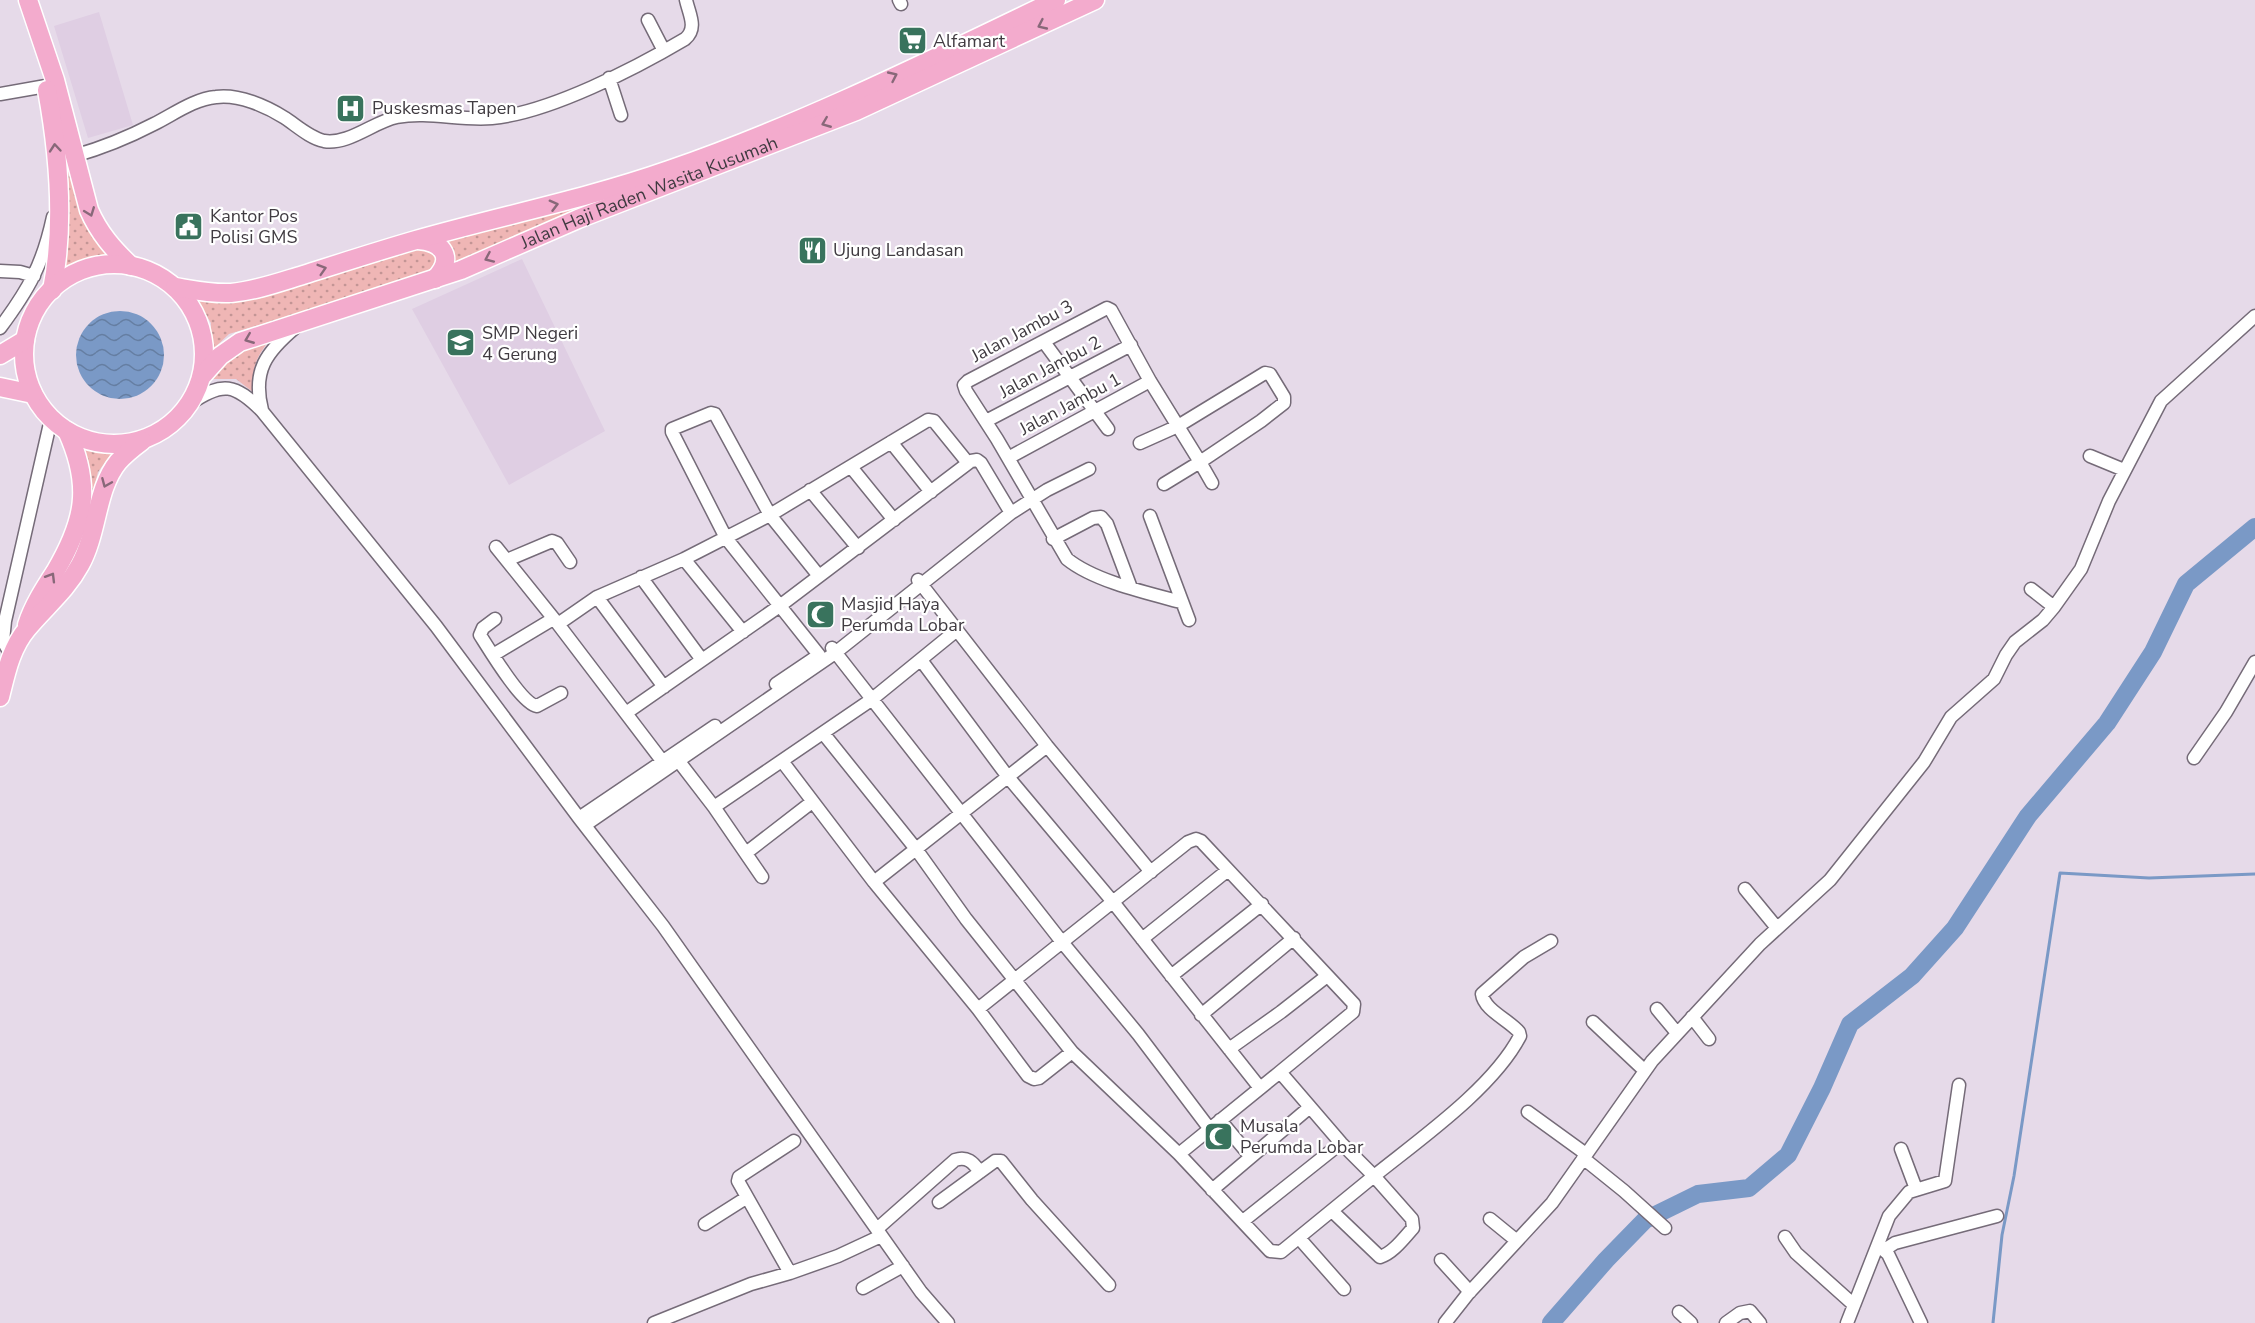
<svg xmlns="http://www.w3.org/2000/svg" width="2255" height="1323" viewBox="0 0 2255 1323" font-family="'Nunito Sans',sans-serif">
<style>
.built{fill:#dfcee3}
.grass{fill:url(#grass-dots)}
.water{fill:url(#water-waves)}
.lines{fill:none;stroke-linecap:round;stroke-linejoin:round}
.stream{stroke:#7a99c6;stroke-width:3}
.river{stroke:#7a99c6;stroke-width:18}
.minor-casing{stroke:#756b78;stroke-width:15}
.highway-casing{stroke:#fff;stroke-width:21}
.minor{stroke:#fff;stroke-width:12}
.highway{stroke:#f3abcd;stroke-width:18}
.oneway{stroke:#886879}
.labels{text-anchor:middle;stroke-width:4.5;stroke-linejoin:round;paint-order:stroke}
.poi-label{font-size:18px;fill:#403b41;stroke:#fff;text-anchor:start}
.street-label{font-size:18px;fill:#403b41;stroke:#fff}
</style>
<defs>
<pattern id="grass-dots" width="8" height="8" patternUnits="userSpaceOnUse" patternTransform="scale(1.5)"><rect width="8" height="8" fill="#efb6b5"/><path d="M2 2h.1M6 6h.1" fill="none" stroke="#c39595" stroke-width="1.8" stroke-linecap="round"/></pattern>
<pattern id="water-waves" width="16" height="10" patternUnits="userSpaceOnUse" patternTransform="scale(1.5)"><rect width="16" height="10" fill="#7a99c6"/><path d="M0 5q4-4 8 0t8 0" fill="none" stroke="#657ea2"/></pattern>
</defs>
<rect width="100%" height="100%" fill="#e6dae9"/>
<path class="built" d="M99,12L133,125L88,138L54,26Z
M522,259L605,431L509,485L412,309Z"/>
<path class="grass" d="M59,122L83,222L117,257C96,258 80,261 62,273L69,222L68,186Z
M650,185L452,271L439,238L585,206Z
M428,243L439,248L436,271L229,334L210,352L211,323L197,300Z
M273,335C257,357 252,363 253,392L236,379H212L226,352Z
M80,445L114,450L98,472L79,546L65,574L77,536L90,471Z"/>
<path class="water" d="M76 355a44 44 0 1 1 88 0a44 44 0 1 1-88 0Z"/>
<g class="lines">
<path class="stream" d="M1993,1323L2002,1235L2014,1176L2060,873L2149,878L2255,874"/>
<path class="river" d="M1551,1323L1606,1260L1645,1220L1698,1194L1749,1188L1788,1155L1822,1088L1850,1024L1912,976L1955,928L2028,816L2107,723L2153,652L2186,584L2255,527"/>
<defs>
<path id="minor" d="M899,0L901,4
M648,20L664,51
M609,78L621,115
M0,94L46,86
M74,156C102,148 129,137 154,124C174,114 194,99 216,97C239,94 266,106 285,118C297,126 310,138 324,141C349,145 373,122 397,117C428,111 461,121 492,118C549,113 636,68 685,39C698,28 689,14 686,0
M0,271L20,272L34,276
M0,328C29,289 43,264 53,217
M1044,342L1108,429
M191,403C223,381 235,384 262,411L436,626L579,818L663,926L921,1292L948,1323
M262,410C252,371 266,352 296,327
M986,421L1131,345
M891,442L931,492
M1140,443L1178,426L1265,373L1270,374L1284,397V403L1261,421L1200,462L1150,381L1111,310L1107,308L968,381L964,385L966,391L997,439L1067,559C1094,581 1147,593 1181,602
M2090,456L2124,470
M1008,458L1150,381
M851,467L894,520
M1164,484L1200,462L1212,483
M810,490L858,548
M1150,516L1189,620
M1053,539L1093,518L1101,517L1107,524L1131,588
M496,547L558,624L666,766
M684,559L743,632
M507,560L552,541L557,543L570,562
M641,577L702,660
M918,580L1047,746L1151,872
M2031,589L2054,607
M597,597L664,687
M495,619L483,628L480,635C489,649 522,704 537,706L561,693
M558,624L597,597L684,559L770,515L928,420L934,421L968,463
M832,648L1062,942L1138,1034L1209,1128
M11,655L3,641L5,621L51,419
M493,655L553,619
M819,655L726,538L672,432V429L711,413L715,414L770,515L819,576
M921,660L1008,777L1113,902L1260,1088
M776,684L819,655
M626,713L781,605L971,461L977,460L981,463L1011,513
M823,733L916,849L966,919L1072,1052L1179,1154L1270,1251L1281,1252L1374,1176L1341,1143L1280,1072L1179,1154
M674,755L714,807L762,877
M2194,758L2226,712L2255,662
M782,761L874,882L978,1009L1028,1076L1034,1079L1039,1078L1072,1052
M714,807L871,700L957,630
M579,818L715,726
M585,825L835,653L1011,513L1047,490L1089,469
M746,853L812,802
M874,882L1047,746
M1745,889L1777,928
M1142,939L1228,870
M1171,976L1262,904
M978,1009L1188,842L1196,839L1201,841L1354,1004L1353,1012L1280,1072
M1657,1009L1677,1033
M1201,1015L1294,938
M1692,1017L1709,1039
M1593,1022L1644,1070
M1229,1049L1281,1012L1327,976
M1528,1112L1586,1154
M1220,1120L1250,1156
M1901,1149L1916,1189
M1583,1158L1624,1191L1665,1228
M1212,1190L1310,1107
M939,1202L995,1161H1001L1032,1200L1109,1285
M1332,1211L1380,1257C1393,1253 1404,1238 1413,1228L1412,1219L1374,1176C1420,1139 1493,1088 1520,1036L1519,1032C1509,1020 1484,1010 1482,994L1524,957L1551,941
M1490,1219L1517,1241
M1243,1221L1341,1143
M705,1224L746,1198
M877,1229L955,1160C967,1156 973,1162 980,1172
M1785,1237L1796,1253L1854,1305
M1299,1238L1344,1289
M1878,1245L1888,1254L1921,1323
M1884,1250L1895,1243L1997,1216
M1441,1260L1470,1292
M790,1273L738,1181L739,1177L794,1141
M863,1288L903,1266
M1679,1312L1691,1323
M654,1323L751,1284L790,1273L838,1256L881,1236
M1445,1323L1467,1295L1552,1203L1652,1061L1760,944L1830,880L1924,762L1951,717L1994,679L2006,655L2015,642L2043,620L2054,607L2081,569L2109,501L2161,401L2255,316
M1726,1323L1740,1313L1750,1311L1760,1323
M1847,1323L1889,1216L1909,1192L1945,1181L1959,1085"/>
<g id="highway">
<path d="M28,0L55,80L89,210C99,233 113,249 131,266"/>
<path d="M47,90C59,155 65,225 52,290"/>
<path d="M418,240C445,242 454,259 435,279"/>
<circle cx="114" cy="354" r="90"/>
<path d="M175,287C193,290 212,294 231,293C255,291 280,282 303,275C341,263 378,251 416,240C500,216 586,199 669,170C800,125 931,60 1056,0"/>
<path d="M0,355L25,340"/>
<path id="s1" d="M203,375L220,356L240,342L461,270L578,219L856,111L1095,0"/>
<path d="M0,387L33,394"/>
<path d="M27,625C33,606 44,589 55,572C85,521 92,486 67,431"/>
<path d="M0,697C6,673 11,648 27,629C45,607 66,591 80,565C98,533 96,489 118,462C125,454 134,447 142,441"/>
</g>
</defs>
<use href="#minor" class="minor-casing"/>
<use href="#highway" class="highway-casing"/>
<use href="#minor" class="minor"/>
<use href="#highway" class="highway"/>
</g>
<defs><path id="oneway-chevron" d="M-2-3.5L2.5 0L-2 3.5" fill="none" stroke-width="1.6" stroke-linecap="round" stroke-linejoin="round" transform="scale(1.5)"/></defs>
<g class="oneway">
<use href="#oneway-chevron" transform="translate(1042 25) rotate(155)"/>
<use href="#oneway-chevron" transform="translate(893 76) rotate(-25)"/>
<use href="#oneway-chevron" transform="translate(826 123) rotate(158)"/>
<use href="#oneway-chevron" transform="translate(55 148) rotate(-95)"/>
<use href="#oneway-chevron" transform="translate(554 205) rotate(-15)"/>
<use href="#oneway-chevron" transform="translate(90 212) rotate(69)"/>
<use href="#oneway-chevron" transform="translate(489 258) rotate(156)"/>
<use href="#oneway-chevron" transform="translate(322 269) rotate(-17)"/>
<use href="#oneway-chevron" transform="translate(249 339) rotate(158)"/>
<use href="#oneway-chevron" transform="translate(106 483) rotate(113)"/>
<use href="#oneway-chevron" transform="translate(51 577) rotate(-59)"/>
</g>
<defs>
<symbol id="supermarket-square" viewBox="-11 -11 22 22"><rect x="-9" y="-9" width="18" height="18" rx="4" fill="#39735d" stroke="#fff"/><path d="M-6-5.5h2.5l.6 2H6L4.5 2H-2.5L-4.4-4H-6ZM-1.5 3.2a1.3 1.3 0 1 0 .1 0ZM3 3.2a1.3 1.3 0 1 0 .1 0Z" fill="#fff"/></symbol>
<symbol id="hospital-square" viewBox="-11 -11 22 22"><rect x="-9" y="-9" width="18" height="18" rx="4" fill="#39735d" stroke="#fff"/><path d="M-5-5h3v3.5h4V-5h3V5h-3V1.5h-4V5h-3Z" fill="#fff"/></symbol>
<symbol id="civic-square" viewBox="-11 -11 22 22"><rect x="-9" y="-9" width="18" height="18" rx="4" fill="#39735d" stroke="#fff"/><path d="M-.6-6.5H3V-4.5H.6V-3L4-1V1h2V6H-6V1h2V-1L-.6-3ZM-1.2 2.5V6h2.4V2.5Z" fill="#fff"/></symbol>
<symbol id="restaurant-square" viewBox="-11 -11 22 22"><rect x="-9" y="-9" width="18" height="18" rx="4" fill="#39735d" stroke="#fff"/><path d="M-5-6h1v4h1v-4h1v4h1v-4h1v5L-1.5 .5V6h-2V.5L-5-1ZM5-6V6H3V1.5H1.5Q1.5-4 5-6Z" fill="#fff"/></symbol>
<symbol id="school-square" viewBox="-11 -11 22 22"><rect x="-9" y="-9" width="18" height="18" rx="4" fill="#39735d" stroke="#fff"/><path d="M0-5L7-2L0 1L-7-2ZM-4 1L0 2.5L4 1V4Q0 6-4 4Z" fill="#fff"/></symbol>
<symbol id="mosque-square" viewBox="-11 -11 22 22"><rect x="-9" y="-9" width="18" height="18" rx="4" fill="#39735d" stroke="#fff"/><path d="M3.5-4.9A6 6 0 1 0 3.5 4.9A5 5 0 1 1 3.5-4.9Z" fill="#fff"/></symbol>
</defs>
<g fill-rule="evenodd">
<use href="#supermarket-square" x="896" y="24" width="33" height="33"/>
<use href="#hospital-square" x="334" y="92" width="33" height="33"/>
<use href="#civic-square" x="172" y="210" width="33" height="33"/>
<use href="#restaurant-square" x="796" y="234" width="33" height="33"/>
<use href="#school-square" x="444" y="326" width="33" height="33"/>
<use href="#mosque-square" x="804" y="598" width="33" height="33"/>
<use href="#mosque-square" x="1202" y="1120" width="33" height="33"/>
</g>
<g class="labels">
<g class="poi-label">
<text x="933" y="47">Alfamart</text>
<text x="372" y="114">Puskesmas Tapen</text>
<text x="210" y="222">Kantor Pos<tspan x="210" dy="21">Polisi GMS</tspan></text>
<text x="833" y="256">Ujung Landasan</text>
<text x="482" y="339">SMP Negeri<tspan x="482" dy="21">4 Gerung</tspan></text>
<text x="841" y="610">Masjid Haya<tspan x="841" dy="21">Perumda Lobar</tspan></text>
<text x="1240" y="1132">Musala<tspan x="1240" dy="21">Perumda Lobar</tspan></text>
</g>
<g class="street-label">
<text dy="6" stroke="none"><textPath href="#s1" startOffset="486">Jalan Haji Raden Wasita Kusumah</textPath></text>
<text transform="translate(1022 331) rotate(-28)" y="6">Jalan Jambu 3</text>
<text transform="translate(1050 367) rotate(-28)" y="6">Jalan Jambu 2</text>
<text transform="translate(1070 404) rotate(-28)" y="6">Jalan Jambu 1</text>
</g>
</g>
</svg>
